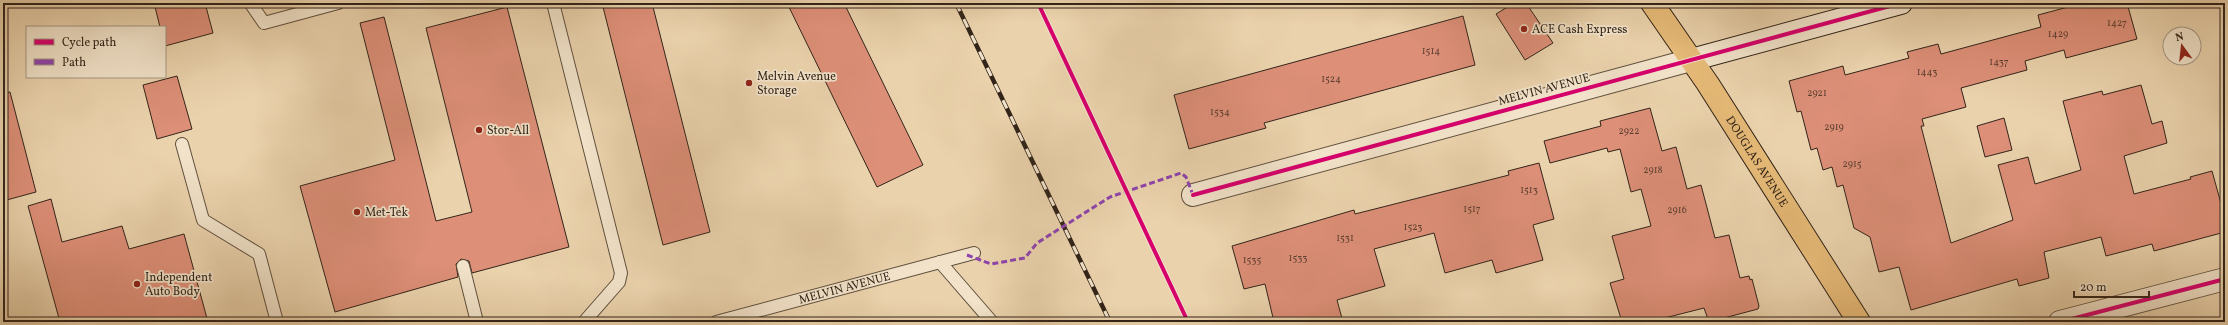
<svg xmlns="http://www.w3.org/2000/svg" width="2228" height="325" viewBox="0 0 2228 325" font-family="Vollkorn,serif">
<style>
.building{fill:#dd8f78;stroke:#322419}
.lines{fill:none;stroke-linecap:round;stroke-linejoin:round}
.lane-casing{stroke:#60503e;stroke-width:14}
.street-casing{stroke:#60503e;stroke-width:24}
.secondary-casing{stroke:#322419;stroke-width:24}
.primary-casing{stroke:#322419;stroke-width:24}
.lane{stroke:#f1e2c9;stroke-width:12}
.street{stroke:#f1e2c9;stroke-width:22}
.secondary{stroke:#f1e2c9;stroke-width:22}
.primary{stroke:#e5b976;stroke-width:22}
.rail-casing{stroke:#322419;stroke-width:4.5}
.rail{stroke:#f1e2c9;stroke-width:3;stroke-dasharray:9;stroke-linecap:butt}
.quiet{stroke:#8e44ad;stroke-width:3;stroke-dasharray:6 3;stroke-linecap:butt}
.cycleway-casing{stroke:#f1e2c9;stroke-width:6}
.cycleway{stroke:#d6006c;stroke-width:4}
.poi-dot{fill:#8f2418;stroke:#f1e2c9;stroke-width:1.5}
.labels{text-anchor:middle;stroke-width:3.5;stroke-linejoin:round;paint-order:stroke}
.number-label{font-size:10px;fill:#5d3f31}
.poi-label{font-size:12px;fill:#322419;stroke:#f1e2c9;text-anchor:start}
.street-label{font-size:12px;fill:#322419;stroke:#f1e2c9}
</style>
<rect width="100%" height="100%" fill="#ead2ac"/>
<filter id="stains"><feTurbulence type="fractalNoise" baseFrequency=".005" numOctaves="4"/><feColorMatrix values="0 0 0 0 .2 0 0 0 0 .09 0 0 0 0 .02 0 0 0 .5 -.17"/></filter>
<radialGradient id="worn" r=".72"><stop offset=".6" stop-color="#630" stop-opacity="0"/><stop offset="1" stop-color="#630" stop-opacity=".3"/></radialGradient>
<path class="building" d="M154,3H205L213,33L165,46V27H160Z
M602,3H652L710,232L663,245Z
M787,3H844L923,165L877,187Z
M1514,3H1526L1553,43L1525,60L1496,14Z
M2083,3H2127L2137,39L2066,58L2064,50L2025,61L2027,70L1961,88L1966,107L1922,119L1924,126H1921L1951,243L2013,220L1998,165L2028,157L2035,184L2081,170L2063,101L2102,91L2103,95L2141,85L2152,124L2162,121L2167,143L2124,156L2134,194L2191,179L2190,177L2212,171L2225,218V232L2154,251L2152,244L2106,256L2101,237L2044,252L2049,278L2019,286L2017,279L1911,310L1899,267L1879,272L1870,237L1854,228L1843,185L1837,187L1832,167L1823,170L1817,148L1811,150L1801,111L1797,112L1789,81L1843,66L1845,75L1909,58L1907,52L1938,44L1941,54L2041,27L2038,15Z
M507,7L569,247L472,273L469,261L461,259L456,264L458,277L335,312L300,186L395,160L360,23L384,17L436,221L472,212L426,28Z
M1463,16L1475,65L1264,123L1266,128L1189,149L1174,95Z
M177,76L192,129L157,139L143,85Z
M10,92L36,192L3,201V93Z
M1650,108L1662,151L1676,147L1687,189L1701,185L1715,238L1729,235L1740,278L1749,276L1750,280L1752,279L1759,306L1758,309L1709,322L1704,308L1649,322H1622L1610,283L1624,279L1612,236L1651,226L1641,189L1631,192L1620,149L1608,152L1607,148L1550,163L1544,141L1601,126L1600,121Z
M2004,118L2012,150L1985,157L1977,126Z
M1539,163L1554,219L1533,225L1543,260L1496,273L1492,260L1445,273L1434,233L1374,249L1385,286L1337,300L1343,322H1274L1265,284L1244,289L1232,246L1354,210L1355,214L1509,175L1508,171Z
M51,199L62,242L122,226L129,249L184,234L208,322H60L28,206Z"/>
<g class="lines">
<defs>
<g id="lane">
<path d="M553,3L621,273L619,282L584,322"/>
<path d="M251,4L264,23L338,3"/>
<path d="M182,144L203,220L259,254L277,322"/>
<path d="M940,262L992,322"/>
<path d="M463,266L477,322"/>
<path id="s1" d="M716,322L974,253"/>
</g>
<path id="street" d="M1193,195L1691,60
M2060,322L2225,279"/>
<path id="secondary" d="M1691,60L1901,3"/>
<g id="primary">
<path id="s2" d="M1652,3L1708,84L1859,322"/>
</g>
</defs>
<use href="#lane" class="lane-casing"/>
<use href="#street" class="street-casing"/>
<use href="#secondary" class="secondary-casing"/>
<use href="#primary" class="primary-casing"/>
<use href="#lane" class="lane"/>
<use href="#street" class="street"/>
<use href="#secondary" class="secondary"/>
<use href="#primary" class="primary"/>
<defs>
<path id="rail" d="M956,3L1110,322"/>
</defs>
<use href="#rail" class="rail-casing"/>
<use href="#rail" class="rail"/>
<path class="quiet" d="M967,255L991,264L1025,258L1037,243L1110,197L1181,173L1186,177L1193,195"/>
<defs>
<path id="cycleway" d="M1038,3L1188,322
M1193,195L1901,3
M2060,322L2225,279"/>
</defs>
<use href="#cycleway" class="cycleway-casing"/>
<use href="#cycleway" class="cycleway"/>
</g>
<g class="poi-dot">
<circle cx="1524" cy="29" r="4"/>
<circle cx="749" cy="83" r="4"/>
<circle cx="479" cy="130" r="4"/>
<circle cx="357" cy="212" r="4"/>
<circle cx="137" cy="284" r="4"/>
</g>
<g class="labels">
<g class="number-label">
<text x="2117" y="26">1427</text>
<text x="2058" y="37">1429</text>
<text x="1431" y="54">1514</text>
<text x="1999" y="65">1437</text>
<text x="1927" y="75">1443</text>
<text x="1331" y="82">1524</text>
<text x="1817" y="96">2921</text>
<text x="1220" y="115">1534</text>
<text x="1834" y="130">2919</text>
<text x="1629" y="134">2922</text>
<text x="1852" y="167">2915</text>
<text x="1653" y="173">2918</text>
<text x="1529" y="193">1513</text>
<text x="1472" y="212">1517</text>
<text x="1677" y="213">2916</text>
<text x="1413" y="230">1523</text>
<text x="1345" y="241">1531</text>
<text x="1298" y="261">1533</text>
<text x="1252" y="263">1535</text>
</g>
<g class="poi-label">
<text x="1532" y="33">ACE Cash Express</text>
<text x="757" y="80">Melvin Avenue<tspan x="757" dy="14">Storage</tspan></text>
<text x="487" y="134">Stor-All</text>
<text x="365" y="216">Met-Tek</text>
<text x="145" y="281">Independent<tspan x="145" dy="14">Auto Body</tspan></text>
</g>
<g class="street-label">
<text transform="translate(1544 89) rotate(-15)" y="4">MELVIN AVENUE</text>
<text dy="4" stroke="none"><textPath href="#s2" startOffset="190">DOUGLAS AVENUE</textPath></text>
<text dy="4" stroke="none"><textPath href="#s1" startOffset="133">MELVIN AVENUE</textPath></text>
</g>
</g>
<rect width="2228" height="325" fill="none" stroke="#ead2ac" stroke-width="16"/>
<rect x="4" y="4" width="2220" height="317" fill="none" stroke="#322419" stroke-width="2"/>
<rect x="8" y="8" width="2212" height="309" fill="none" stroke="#322419"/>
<rect x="26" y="26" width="140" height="52" fill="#f1e2c9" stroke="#a59683"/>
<rect x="34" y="39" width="20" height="6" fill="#d6006c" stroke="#a59683"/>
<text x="62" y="46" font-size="12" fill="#322419">Cycle path</text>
<rect x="34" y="59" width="20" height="6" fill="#8e44ad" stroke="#a59683"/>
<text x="62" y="66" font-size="12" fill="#322419">Path</text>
<g transform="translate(2182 46) rotate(345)"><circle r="19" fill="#f1e2c9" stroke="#a59683"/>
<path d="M0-3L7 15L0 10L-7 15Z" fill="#8f2418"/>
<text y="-6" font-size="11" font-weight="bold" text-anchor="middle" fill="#322419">N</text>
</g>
<path d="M2074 291v6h75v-6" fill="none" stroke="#322419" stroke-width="2"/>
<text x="2080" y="291" font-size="12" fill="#322419" stroke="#f1e2c9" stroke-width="3" paint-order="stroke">20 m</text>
<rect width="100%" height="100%" filter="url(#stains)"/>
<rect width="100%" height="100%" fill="url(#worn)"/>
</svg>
